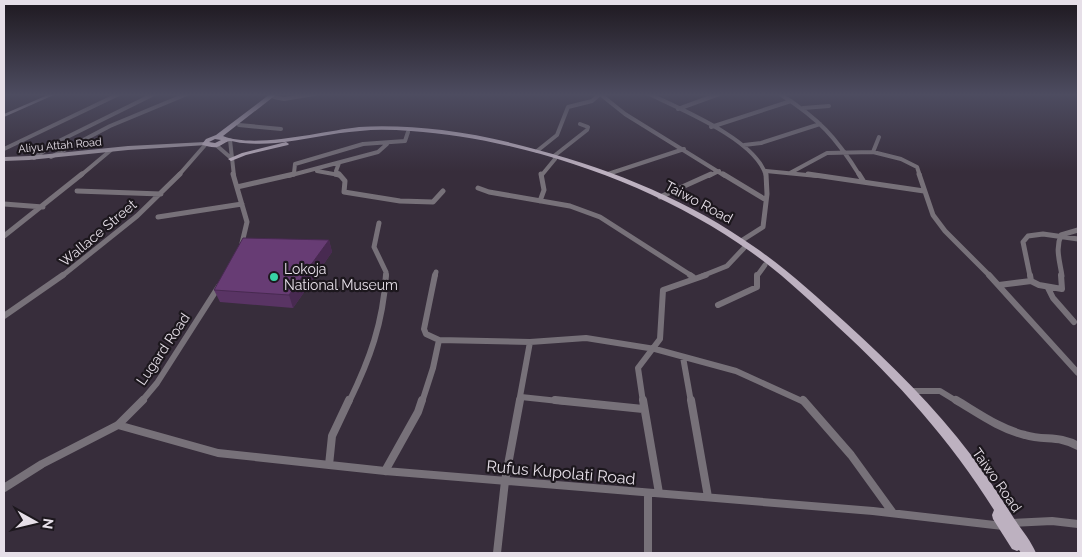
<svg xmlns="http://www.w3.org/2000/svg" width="1082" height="557" viewBox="0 0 1082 557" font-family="Raleway,sans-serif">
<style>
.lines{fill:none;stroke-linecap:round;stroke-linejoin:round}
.street-far3{stroke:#777179;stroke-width:4}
.street-far2{stroke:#777179;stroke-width:5}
.street-far1{stroke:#777179;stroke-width:6}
.street{stroke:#777179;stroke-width:8}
.secondary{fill:#9e95a1;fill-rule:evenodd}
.primary{fill:#bdb1c0;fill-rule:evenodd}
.wall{fill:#593464}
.shaded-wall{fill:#482a51}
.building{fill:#673c74;stroke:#482a51}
.poi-dot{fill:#38d4a6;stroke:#1c171d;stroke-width:2}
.labels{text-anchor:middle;stroke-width:4.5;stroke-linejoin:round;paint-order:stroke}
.far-street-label{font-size:11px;fill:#e6dfe8;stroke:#1c171d}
.street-label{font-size:14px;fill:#e6dfe8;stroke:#1c171d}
.poi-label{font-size:14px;fill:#e6dfe8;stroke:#1c171d;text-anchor:start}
.near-street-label{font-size:16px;fill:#e6dfe8;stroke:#1c171d}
</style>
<rect width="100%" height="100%" fill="#372d3b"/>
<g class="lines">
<path class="street-far3" d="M600,94L625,114L725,176
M649,94C680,109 757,140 766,176
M780,94C819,119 836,137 860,176
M274,97L284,99L314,94
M803,108L829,106
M678,109L719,94
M239,125L281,129
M711,127L791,101
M879,137L873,152L901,159L917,167L920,176
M230,140L234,176
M216,145L231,158
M744,145L761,143L820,124
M4,149L119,94
M537,151L557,135L568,107L592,101L600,94
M554,156L587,130L588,127L580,124
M51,157L110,126L187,94
M34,158L55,143L154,94
M339,163L336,171L340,176
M317,171L339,175
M766,171L817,176
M294,173L295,164L363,144L405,141L408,132
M790,173L827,153L873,152
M608,174L684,149
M80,176L111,150
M178,176L206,144
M288,176L378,152L387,144
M541,176L555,159
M709,176L719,171"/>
<path class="street-far2" d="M233,174L247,222L242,243
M335,174L339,175
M339,174L345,181L344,192L400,201L433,202L443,191
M723,174L766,200
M808,174L924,191
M859,174L864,182
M919,174L933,215L945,231L990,276
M237,187L294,174
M478,188L489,192L570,206L600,217L692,276
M77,191L161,194
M660,197L711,174
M540,201L544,190L541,174
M4,204L43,207
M158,217L242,204
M379,223L374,247L386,272V276
M4,236L82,174
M741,241L763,227L767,194L766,174
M62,276L137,216L180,174
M435,276L436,272
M702,276L727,266L744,248
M757,276L765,265
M1030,276L1023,242L1028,236L1043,234L1078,239
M1062,276C1060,262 1055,249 1061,235L1078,230"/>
<path class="street-far1" d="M690,275L693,277
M989,275L1078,373
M1031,281L1039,285L1062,289L1061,275
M999,285L1031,281L1030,275
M1048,288L1053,298L1074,322
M718,305L757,287V275
M4,316L63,275
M439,340L530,342L586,338L655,349L736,371L804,402
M683,357L691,402
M911,391H940L958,402
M521,397L568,402
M141,402L157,383L219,286
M349,402C370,359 383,323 386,275
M422,402L433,368L439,340L426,334L424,329L435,275
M519,402L530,342
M643,402L638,368L660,339L663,290L706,275"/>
<path class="street" d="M555,400L643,409
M643,400L659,493
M691,400L708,497
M803,400L851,455L893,513
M956,400C978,413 1000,429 1025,435C1045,441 1059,435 1078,446
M118,425L218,453L385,471L873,511L1003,526
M329,465L332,436L349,400
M385,471L418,412L422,400
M4,488L42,464L118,425L143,400
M648,494V553
M1011,523L1052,521L1078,524
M497,553L505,481L520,400"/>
<path class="secondary" d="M50,94H56L4,117V114Z
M205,142L208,144L207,145L128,150L29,160L4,161V157L29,156L128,146Z"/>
<path class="primary" d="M270,94H277L223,136C256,149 323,131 359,127C386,125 415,127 442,130C475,134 506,141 538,150C616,171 690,201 756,248C788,270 817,297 846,323C891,364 935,407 971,455C987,476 1001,498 1015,520C1022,530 1031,541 1036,553H1021L1019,550L1017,551L1012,549L993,519L992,515L994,510C950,440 898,382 837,326C809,300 782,274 751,252C658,185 526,139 411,131C394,130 377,129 360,131C331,133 304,140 276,143C265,144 254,144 243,143C239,143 234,141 229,141C225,142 221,146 217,147C213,148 207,146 203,145L202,144L206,139L216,135ZM215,139L221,140L215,143L209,142Z
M286,142L289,144L288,145L246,155L231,161L228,159L242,153Z"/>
</g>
<path class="wall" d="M329,240L332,252L293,308L220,302L214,290Z"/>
<path class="shaded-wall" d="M329,240L332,252L293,308L289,295Z"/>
<path class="building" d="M243,238L329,240L289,295L214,290Z"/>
<linearGradient id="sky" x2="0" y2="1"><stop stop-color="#1e1920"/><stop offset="0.55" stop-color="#4d4c60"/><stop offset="1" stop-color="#4d4c60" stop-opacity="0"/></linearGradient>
<rect width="1082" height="172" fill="url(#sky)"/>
<circle class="poi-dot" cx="274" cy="277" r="5"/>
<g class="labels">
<g class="far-street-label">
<text transform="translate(60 145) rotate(-5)" y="4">Aliyu Attah Road</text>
</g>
<g class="street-label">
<text transform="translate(699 202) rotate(28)" y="5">Taiwo Road</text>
<text transform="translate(98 233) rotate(-40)" y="5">Wallace Street</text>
<text transform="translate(163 349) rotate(-56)" y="5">Lugard Road</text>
<text transform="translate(997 480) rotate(55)" y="5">Taiwo Road</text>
</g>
<g class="poi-label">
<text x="284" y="274">Lokoja<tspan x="284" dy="16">National Museum</tspan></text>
</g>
<g class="near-street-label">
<text transform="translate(561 472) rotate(5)" y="6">Rufus Kupolati Road</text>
</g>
</g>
<rect width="1082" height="557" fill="none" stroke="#e6dfe8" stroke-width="10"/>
<g transform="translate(35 522) rotate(98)" stroke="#1c171d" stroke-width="4" paint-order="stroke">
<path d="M0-4L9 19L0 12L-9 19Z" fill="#e6dfe8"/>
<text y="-8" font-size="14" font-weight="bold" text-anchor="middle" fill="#e6dfe8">N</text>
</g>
</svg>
